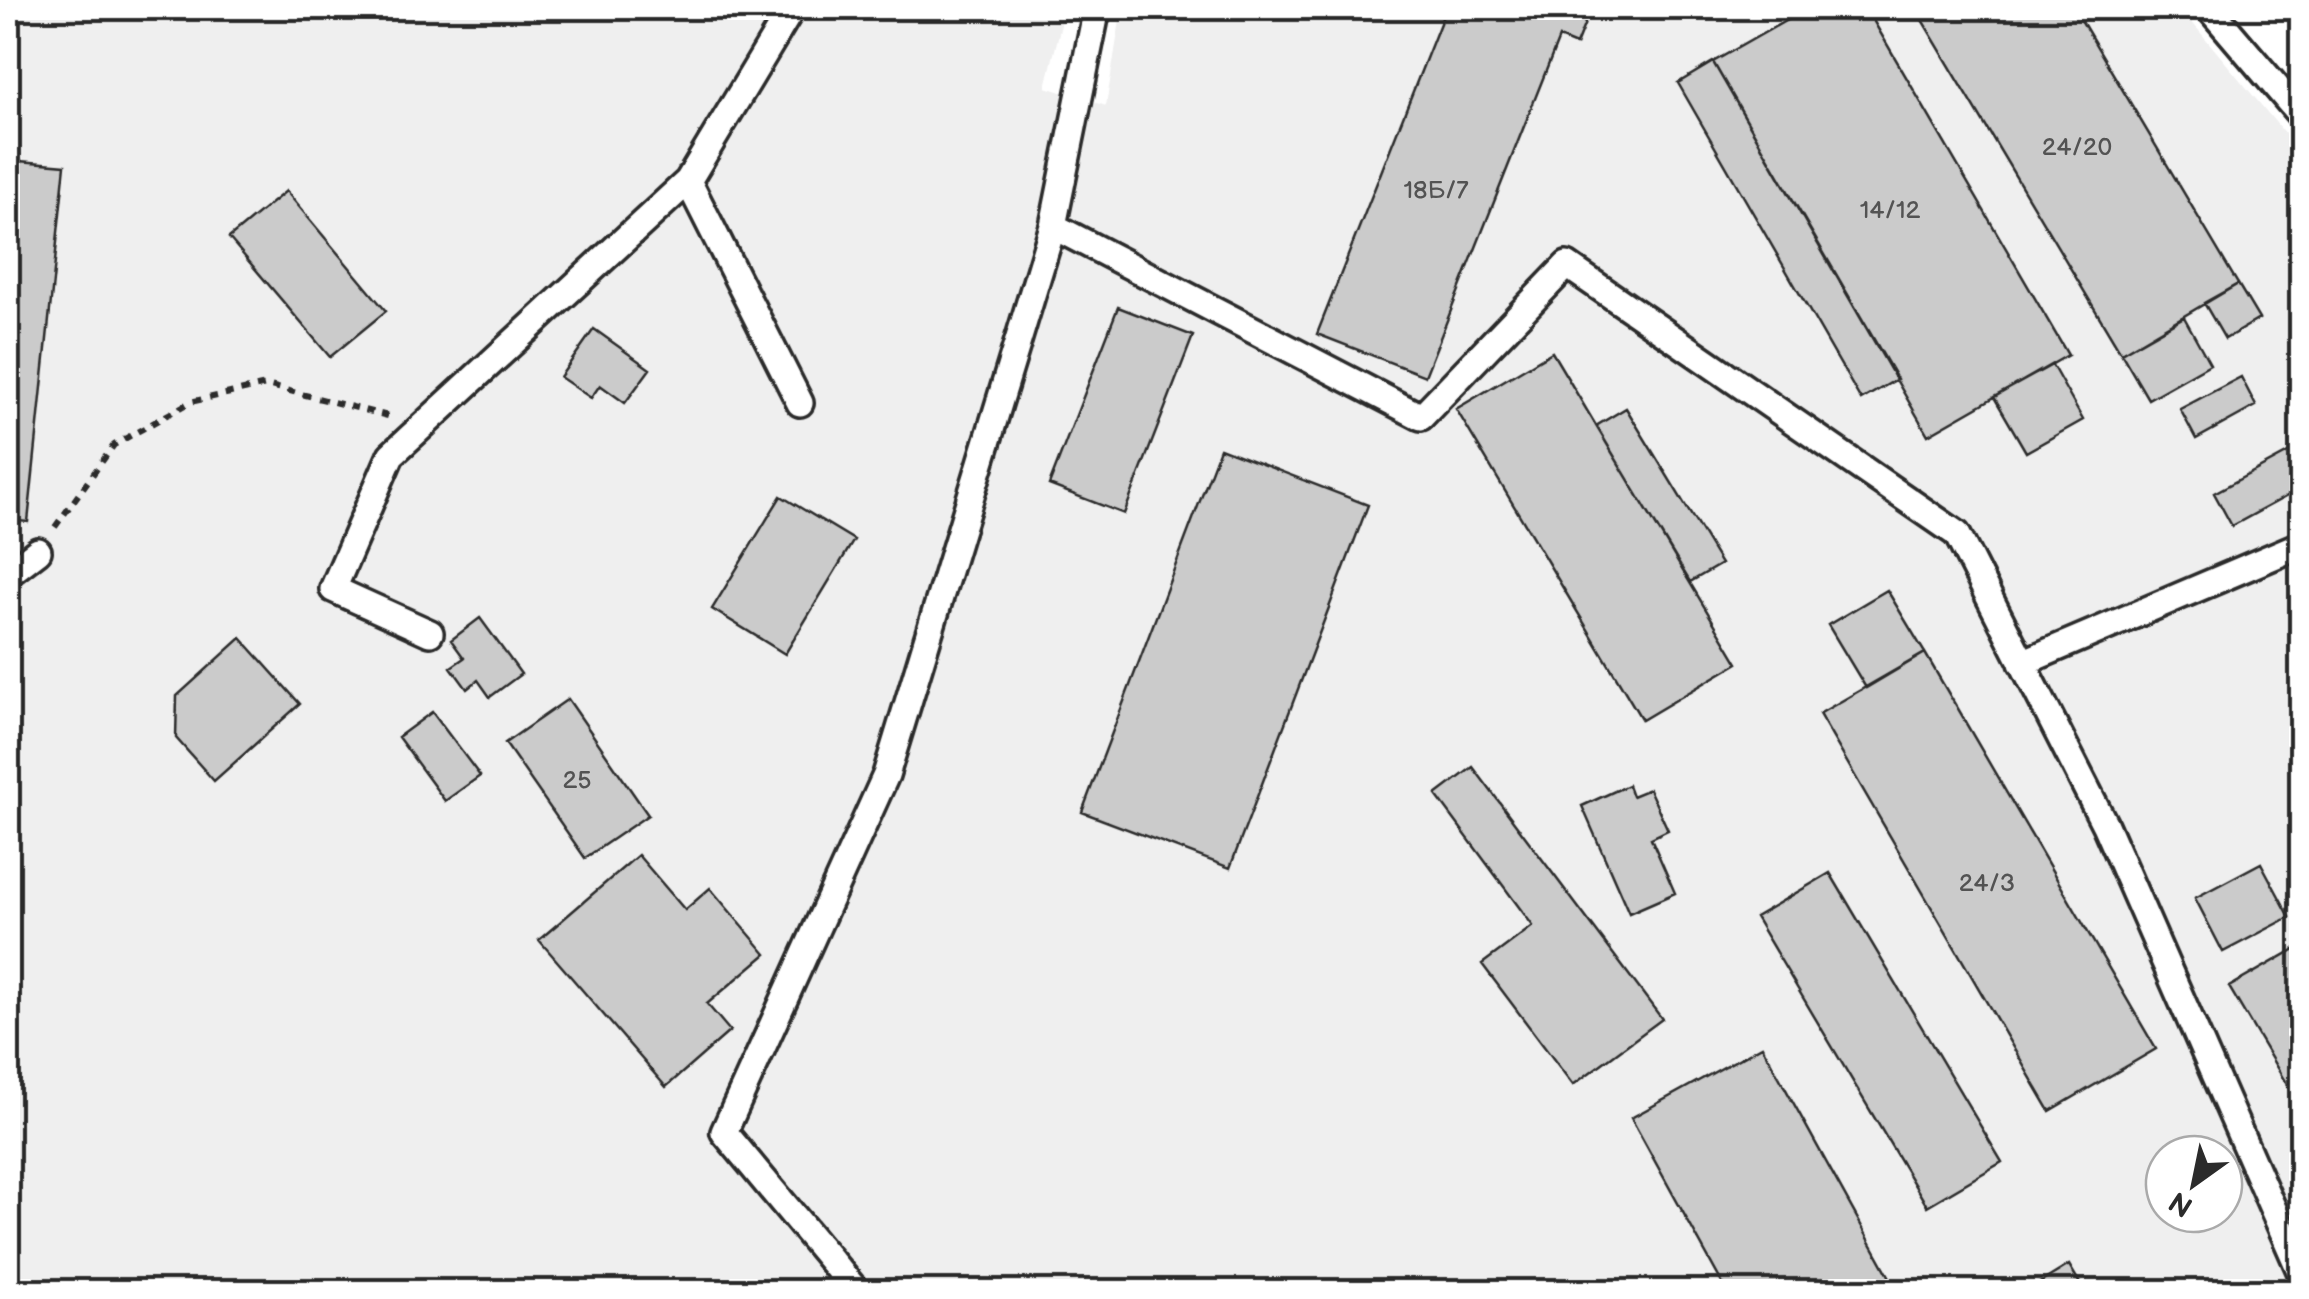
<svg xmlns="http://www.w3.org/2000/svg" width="2309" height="1299" viewBox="0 0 2309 1299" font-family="'Balsamiq Sans',sans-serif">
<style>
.built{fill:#efefef;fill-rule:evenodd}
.building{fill:#cbcbcb;stroke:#2b2b2b;stroke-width:2.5}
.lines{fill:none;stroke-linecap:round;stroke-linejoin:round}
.lane-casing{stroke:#2b2b2b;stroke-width:32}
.path{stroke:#2b2b2b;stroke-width:6;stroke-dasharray:8 8;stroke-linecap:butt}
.lane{stroke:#fff;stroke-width:25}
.labels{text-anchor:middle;stroke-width:9;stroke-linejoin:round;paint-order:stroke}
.number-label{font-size:25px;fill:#535353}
</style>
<rect width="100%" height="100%" fill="#fff"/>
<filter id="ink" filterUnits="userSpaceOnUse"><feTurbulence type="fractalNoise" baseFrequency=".01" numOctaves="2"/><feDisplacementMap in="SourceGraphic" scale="20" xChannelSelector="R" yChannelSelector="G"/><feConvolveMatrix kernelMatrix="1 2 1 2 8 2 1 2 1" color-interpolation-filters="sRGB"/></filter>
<g filter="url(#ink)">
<path class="built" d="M8,8H1065L1046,87L1106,106L1122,8H2180L2301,153V1291L8,1292ZM2164,1154H2224V1214H2164Z"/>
<path class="building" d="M1446,8H1591L1576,45L1559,38L1425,376L1317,334Z
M1808,8H1866L2068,355L1928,435L1713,62Z
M1915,8H2074L2238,284L2121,353Z
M1713,62L1897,379L1861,400L1678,83Z
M8,160L65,165L28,522L8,520Z
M286,191L386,311L330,357L229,238Z
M2238,284L2259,319L2225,339L2204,303Z
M1118,307L1193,336L1124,514L1049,485Z
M2184,317L2210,364L2148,399L2121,353Z
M594,329L650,369L625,403L600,385L591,398L560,377Z
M1552,352L1738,663L1642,720L1456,409Z
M2052,365L2083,420L2026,452L1994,397Z
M2241,377L2256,406L2196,439L2180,409Z
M1626,408L1721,564L1690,582L1596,426Z
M1220,448L1368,505L1230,868L1082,812Z
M2292,451L2302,469V488L2232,526L2214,493Z
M781,496L854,540L785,654L712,609Z
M1887,590L1925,653L1866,688L1828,625Z
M480,618L521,674L490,697L478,680L467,689L451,667L464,658L451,640Z
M241,638L300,704L214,781L176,738L177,696Z
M1925,653L2156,1049L2050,1111L1819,714Z
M568,699L648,815L585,858L505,743Z
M432,712L480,776L445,801L398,737Z
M1473,767L1662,1019L1573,1085L1482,964L1533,926L1436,795Z
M1628,785L1632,796L1649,789L1668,830L1651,838L1675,893L1629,913L1582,806Z
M638,855L685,910L710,888L766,954L707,1004L730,1031L666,1087L539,940Z
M2261,863L2290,917L2223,952L2195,898Z
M1830,873L2002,1162L1927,1206L1755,917Z
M2302,945V1110L2229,987Z
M1762,1046L1898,1292H1727L1631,1118Z
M2069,1265L2085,1292H2025Z"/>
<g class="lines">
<defs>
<path id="lane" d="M792,8L688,181L800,403
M2209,8L2302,117
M1053,226L1421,417L1567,265L1957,534L2105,825L2302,1275
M8,574L38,551
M430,633L333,589L391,455L688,181
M2022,663L2302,544
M857,1292L724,1132L886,775L1053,226L1097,8"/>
</defs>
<use href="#lane" class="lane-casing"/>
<path class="path" d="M55,527L114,445L190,402L266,385L388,416"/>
<use href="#lane" class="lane"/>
</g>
</g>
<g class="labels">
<g class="number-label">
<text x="2077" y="155">24/20</text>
<text x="1436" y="198">18Б/7</text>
<text x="1890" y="218">14/12</text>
<text x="577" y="788">25</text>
<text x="1987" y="891">24/3</text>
</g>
</g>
<rect width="2309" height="1299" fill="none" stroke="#fff" stroke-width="40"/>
<rect x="20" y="20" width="2269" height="1259" fill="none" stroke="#2b2b2b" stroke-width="4" filter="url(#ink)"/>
<g transform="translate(2194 1184) rotate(213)"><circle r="48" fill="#ffffff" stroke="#aaaaaa" stroke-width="2.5"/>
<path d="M0-8L18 38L0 25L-18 38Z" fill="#2b2b2b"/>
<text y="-15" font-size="28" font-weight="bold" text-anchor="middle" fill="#2b2b2b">N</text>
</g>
</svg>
